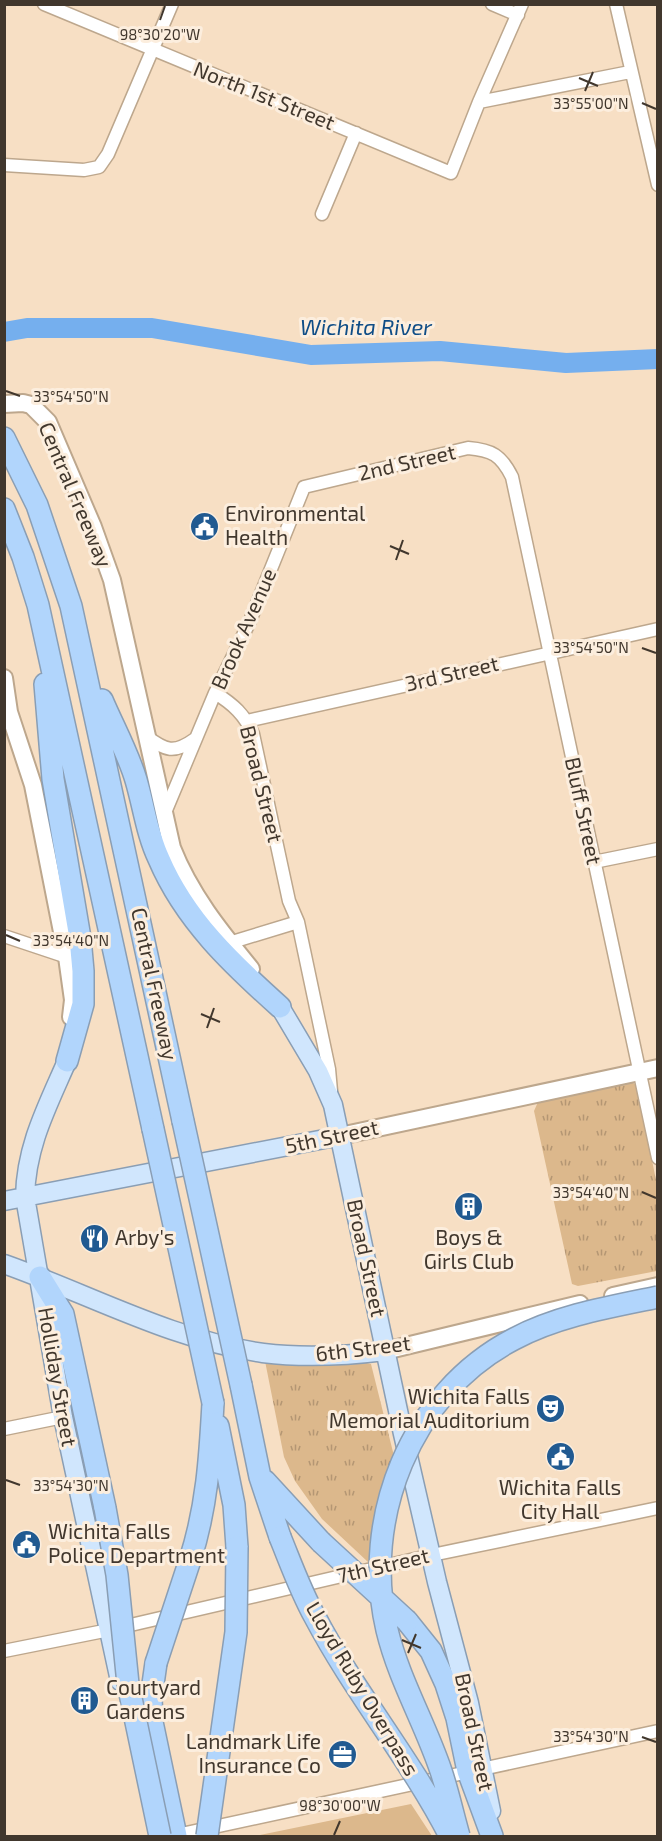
<svg xmlns="http://www.w3.org/2000/svg" width="662" height="1841" viewBox="0 0 662 1841" font-family="'Exo 2',sans-serif">
<style>
.grass{fill:url(#grass-tufts)}
.park{fill:#dcb88c}
.lines{fill:none;stroke-linecap:round;stroke-linejoin:round}
.river{stroke:#75afee;stroke-width:20}
.street-casing{stroke:#bda78d;stroke-width:15}
.secondary-casing{stroke:#bda78d;stroke-width:20}
.primary-casing{stroke:#8a9eb4;stroke-width:21}
.highway-casing{stroke:#8a9eb4;stroke-width:24}
.street{stroke:#fff;stroke-width:12}
.secondary{stroke:#fff;stroke-width:16}
.primary{stroke:#d0e6fd;stroke-width:18}
.highway{stroke:#b1d5fc;stroke-width:21}
.highway-bridge-casing{stroke:#8a9eb4;stroke-width:24;stroke-linecap:butt}
.highway-bridge{stroke:#b1d5fc;stroke-width:21}
.ticks{fill:none;stroke:#41372d;stroke-width:2}
.labels{text-anchor:middle;stroke-width:6;stroke-linejoin:round;paint-order:stroke}
.street-label{font-size:21px;fill:#41372d;stroke:#fceede}
.poi-label{font-size:21px;fill:#41372d;stroke:#fceede;text-anchor:start}
.water-label{font-size:22px;font-style:italic;fill:#0f4d86;stroke:#fceede}
.ticks-label{font-size:15px;text-anchor:middle;fill:#41372d;stroke:#fceede;stroke-width:6;stroke-linejoin:round;paint-order:stroke}
</style>
<defs>
<pattern id="grass-tufts" width="24" height="20" patternUnits="userSpaceOnUse" patternTransform="scale(1.5)"><rect width="24" height="20" fill="#dcb88c"/><path d="M3 7l-1-3M5 7V3M7 7l1-3M15 17l-1-3M17 17v-4M19 17l1-3" fill="none" stroke="#b49673"/></pattern>
</defs>
<rect width="100%" height="100%" fill="#f7dfc4"/>
<path class="grass" d="M632,1082L637,1086L657,1185V1271L578,1286L572,1284L534,1111L538,1102Z
M265,1361L327,1365L363,1362L371,1364L396,1464L374,1564L368,1562L322,1519L295,1481L284,1457Z"/>
<path class="park" d="M411,1804L432,1836H255Z"/>
<g class="lines">
<path class="river" d="M4,332L27,328H152L311,355L440,351L566,363L658,359"/>
<defs>
<path id="street" d="M44,4L451,173L479,102L522,4
M492,4L518,15
M616,4L658,185
M479,102L630,72
M4,165L84,170L99,167L108,154L172,4
M322,214L356,133
M215,693C233,704 245,715 253,734L289,901L298,922L329,1069L331,1091
M247,721L658,629
M146,736C166,751 174,754 195,739
M164,815L215,693L250,621L304,487L468,448C492,450 501,455 512,477L658,1158
M594,862L658,849
M4,936L67,957
M229,943L298,922
M4,1429L63,1417
M4,1651L109,1630L432,1555L658,1508
M172,1836L658,1731"/>
<path id="secondary" d="M4,404L23,403L31,405L48,422L93,527L112,580L172,848C190,894 220,931 251,969
M4,678L9,712L33,785L67,957L73,1000L71,1017
M340,1136L658,1068
M613,1296L658,1286
M385,1351L580,1304"/>
<path id="primary" d="M280,1007L318,1071L333,1105L403,1434L437,1582L469,1703L491,1811
M67,1061C47,1107 26,1146 25,1197L63,1417L120,1681
M4,1201L340,1136
M4,1264C89,1294 172,1340 263,1353C304,1358 344,1356 385,1351"/>
<path id="highway" d="M4,438L37,505L71,606L183,1121
M4,509L23,557L38,605L153,1129
M45,684L53,779L80,938L83,971V1004L67,1061
M102,700C113,726 128,753 136,780C144,807 147,834 159,859C185,920 232,964 280,1007
M40,1277L63,1314L105,1508
M241,1385L260,1477L280,1537
M218,1426L234,1505L237,1547
M265,1481L321,1542
M190,1560C207,1507 210,1458 213,1403
M407,1621L431,1651L446,1684L457,1718L468,1771L492,1836
M156,1663L151,1698L152,1722L176,1836"/>
</defs>
<use href="#street" class="street-casing"/>
<use href="#secondary" class="secondary-casing"/>
<use href="#primary" class="primary-casing"/>
<use href="#highway" class="highway-casing"/>
<use href="#street" class="street"/>
<use href="#secondary" class="secondary"/>
<use href="#primary" class="primary"/>
<use href="#highway" class="highway"/>
<defs>
<path id="highway-bridge" d="M183,1121L241,1385
M153,1129L213,1403
M105,1508L117,1575L128,1684L160,1836
M280,1537C291,1564 301,1592 315,1617C355,1693 411,1760 450,1836
M321,1542L407,1621
M156,1663L190,1560
M207,1836L236,1632L237,1547
M459,1836C453,1815 448,1792 441,1771C425,1723 399,1680 387,1630C361,1519 410,1393 514,1339C557,1316 609,1307 658,1297"/>
</defs>
<use href="#highway-bridge" class="highway-bridge-casing"/>
<use href="#highway-bridge" class="highway-bridge"/>
</g>
<path class="ticks" d="M160,20L165,6M579,78L598,86M585,91L593,72M642,103L656,109M6,391L20,396M390,546L409,554M396,560L403,540M642,648L656,653M6,935L20,941M201,1014L220,1022M207,1028L214,1008M642,1192L656,1198M6,1480L20,1485M402,1640L421,1648M408,1653L416,1634M642,1737L656,1742M334,1835L340,1821"/>
<defs>
<symbol id="civic-disc" viewBox="-11 -11 22 22"><circle r="9.5" fill="#215a91" stroke="#fceede"/><path d="M-.6-6.5H3V-4.5H.6V-3L4-1V1h2V6H-6V1h2V-1L-.6-3ZM-1.2 2.5V6h2.4V2.5Z" fill="#fff"/></symbol>
<symbol id="building-disc" viewBox="-11 -11 22 22"><circle r="9.5" fill="#215a91" stroke="#fceede"/><path d="M-4-6H4V6H1V3H-1V6H-4ZM-2.5-4.3h1.7v1.8h-1.7ZM.8-4.3h1.7v1.8H.8ZM-2.5-1h1.7V.8h-1.7ZM.8-1h1.7V.8H.8Z" fill="#fff"/></symbol>
<symbol id="restaurant-disc" viewBox="-11 -11 22 22"><circle r="9.5" fill="#215a91" stroke="#fceede"/><path d="M-5-6h1v4h1v-4h1v4h1v-4h1v5L-1.5 .5V6h-2V.5L-5-1ZM5-6V6H3V1.5H1.5Q1.5-4 5-6Z" fill="#fff"/></symbol>
<symbol id="theatre-disc" viewBox="-11 -11 22 22"><circle r="9.5" fill="#215a91" stroke="#fceede"/><path d="M-5-5.5Q0-4 5-5.5V0Q5 5 0 6Q-5 5-5 0ZM-3.3-2.5H-1v1.5H-3.3ZM1-2.5H3.3v1.5H1ZM-2.8 1Q0 5.5 2.8 1Z" fill="#fff"/></symbol>
<symbol id="office-disc" viewBox="-11 -11 22 22"><circle r="9.5" fill="#215a91" stroke="#fceede"/><path d="M-6-3h4V-5.5h4V-3h4V5H-6ZM-1-4.5V-3h2v-1.5ZM-6 0V1H6V0Z" fill="#fff"/></symbol>
</defs>
<g fill-rule="evenodd">
<use href="#civic-disc" x="188" y="510" width="33" height="33"/>
<use href="#building-disc" x="452" y="1190" width="33" height="33"/>
<use href="#restaurant-disc" x="78" y="1222" width="33" height="33"/>
<use href="#theatre-disc" x="534" y="1392" width="33" height="33"/>
<use href="#civic-disc" x="544" y="1440" width="33" height="33"/>
<use href="#civic-disc" x="10" y="1528" width="33" height="33"/>
<use href="#building-disc" x="68" y="1684" width="33" height="33"/>
<use href="#office-disc" x="326" y="1738" width="33" height="33"/>
</g>
<g class="labels">
<g class="street-label">
<text transform="translate(264 96) rotate(22)" y="7">North 1st Street</text>
<text transform="translate(407 463) rotate(-13)" y="7">2nd Street</text>
<text transform="translate(75 495) rotate(67)" y="7">Central Freeway</text>
<text transform="translate(244 629) rotate(-66)" y="7">Brook Avenue</text>
<text transform="translate(452 674) rotate(-13)" y="7">3rd Street</text>
<text transform="translate(261 784) rotate(76)" y="7">Broad Street</text>
<text transform="translate(583 811) rotate(78)" y="7">Bluff Street</text>
<text transform="translate(154 984) rotate(78)" y="7">Central Freeway</text>
<text transform="translate(332 1137) rotate(-12)" y="7">5th Street</text>
<text transform="translate(366 1258) rotate(78)" y="7">Broad Street</text>
<text transform="translate(363 1349) rotate(-7)" y="7">6th Street</text>
<text transform="translate(57 1377) rotate(80)" y="7">Holliday Street</text>
<text transform="translate(383 1566) rotate(-13)" y="7">7th Street</text>
<text transform="translate(362 1689) rotate(59)" y="7">Lloyd Ruby Overpass</text>
<text transform="translate(474 1732) rotate(78)" y="7">Broad Street</text>
</g>
<g class="poi-label">
<text x="225" y="521">Environmental<tspan x="225" dy="24">Health</tspan></text>
<text x="115" y="1245">Arby's</text>
<text x="469" y="1245" text-anchor="middle">Boys &amp;<tspan x="469" dy="24">Girls Club</tspan></text>
<text x="530" y="1404" text-anchor="end">Wichita Falls<tspan x="530" dy="24">Memorial Auditorium</tspan></text>
<text x="560" y="1495" text-anchor="middle">Wichita Falls<tspan x="560" dy="24">City Hall</tspan></text>
<text x="48" y="1539">Wichita Falls<tspan x="48" dy="24">Police Department</tspan></text>
<text x="106" y="1695">Courtyard<tspan x="106" dy="24">Gardens</tspan></text>
<text x="321" y="1749" text-anchor="end">Landmark Life<tspan x="321" dy="24">Insurance Co</tspan></text>
</g>
<g class="water-label">
<text x="366" y="335">Wichita River</text>
</g>
</g>
<g class="ticks-label">
<text x="160" y="40">98°30'20"W</text>
<text x="591" y="109">33°55'00"N</text>
<text x="71" y="402">33°54'50"N</text>
<text x="591" y="653">33°54'50"N</text>
<text x="71" y="946">33°54'40"N</text>
<text x="591" y="1198">33°54'40"N</text>
<text x="71" y="1491">33°54'30"N</text>
<text x="591" y="1742">33°54'30"N</text>
<text x="340" y="1811">98°30'00"W</text>
</g>
<rect width="662" height="1841" fill="none" stroke="#41372d" stroke-width="12"/>
</svg>
